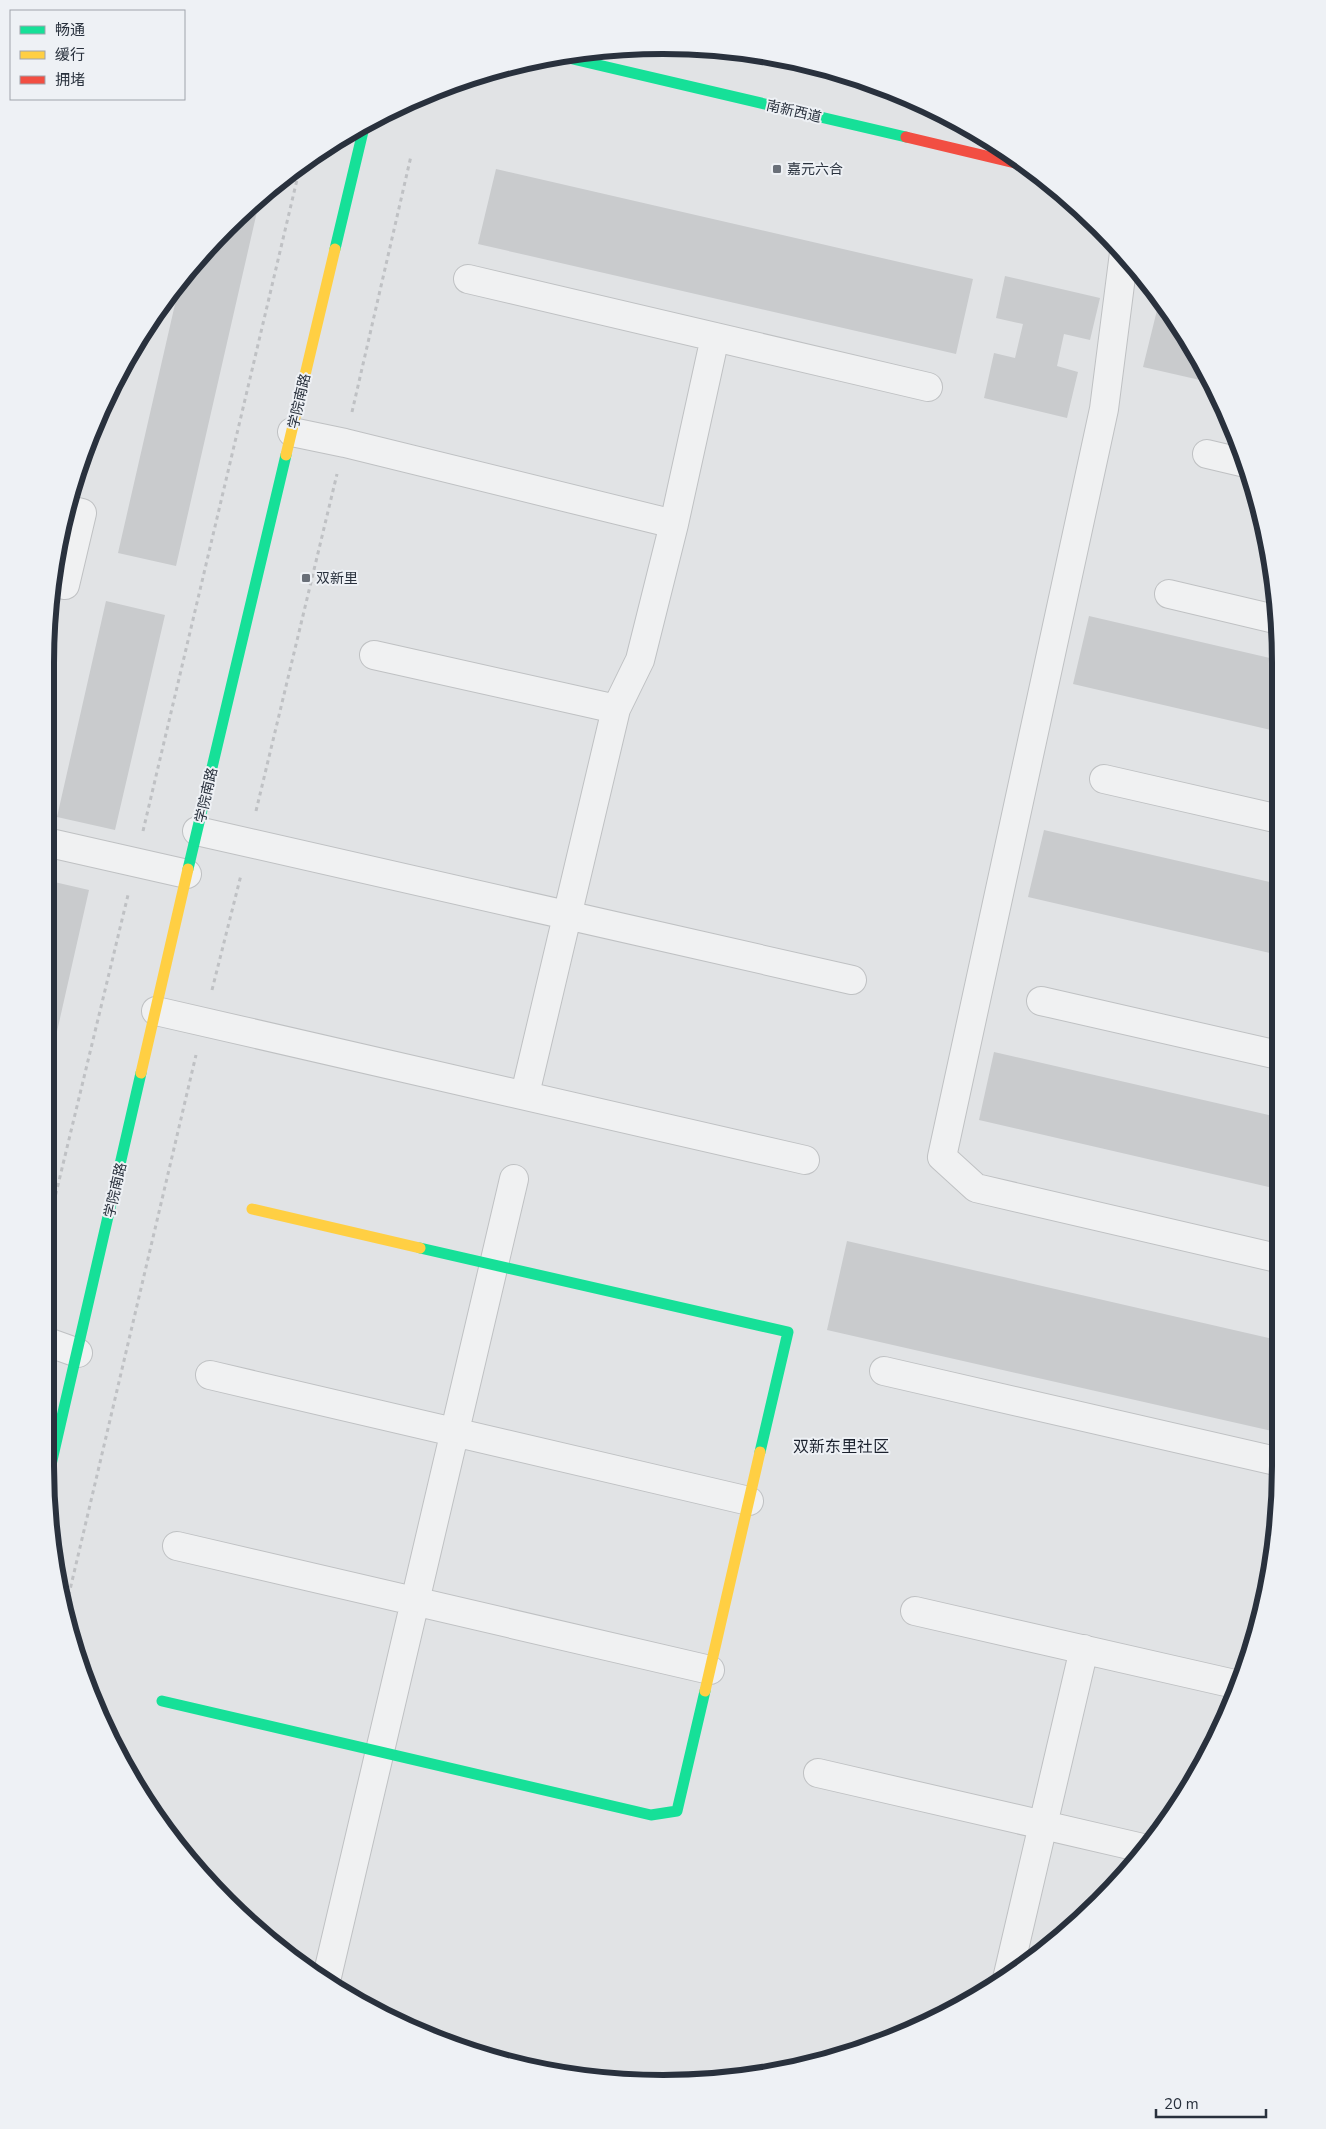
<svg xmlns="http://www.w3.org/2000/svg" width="1326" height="2129" viewBox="0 0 1326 2129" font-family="'Nunito Sans','Noto Sans SC',sans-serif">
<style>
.building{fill:#c9cbcd}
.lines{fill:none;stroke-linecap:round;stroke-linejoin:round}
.street-casing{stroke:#bfc1c3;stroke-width:30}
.path{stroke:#bfc1c4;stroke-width:3;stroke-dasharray:4 4;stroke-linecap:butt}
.street{stroke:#f0f1f2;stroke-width:28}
.fast{stroke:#16e098;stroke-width:11}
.slow{stroke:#ffcf43;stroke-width:11}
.jam{stroke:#f24e42;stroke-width:11}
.poi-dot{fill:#696f78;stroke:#eef1f5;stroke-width:2}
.labels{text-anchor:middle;stroke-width:4;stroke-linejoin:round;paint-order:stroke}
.street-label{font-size:14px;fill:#29313d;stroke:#eef1f5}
.poi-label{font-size:14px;fill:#29313d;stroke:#eef1f5;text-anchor:start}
.quarter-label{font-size:16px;fill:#1c222e;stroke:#eef1f5}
.rim{fill:none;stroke:#29313d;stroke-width:6}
</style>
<rect width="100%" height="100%" fill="#e1e3e5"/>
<path class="building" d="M496,169L973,279L956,354L478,244Z
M261,194L176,566L118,553L181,278Z
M1005,276L1100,298L1090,340L1064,334L1057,366L1078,372L1067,418L984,398L994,353L1015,358L1023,324L996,318Z
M1159,302L1213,383L1143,367Z
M106,601L165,615L115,830L57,817Z
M1089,616L1279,660V732L1073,684Z
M1044,830L1279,884L1278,955L1028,897Z
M50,881L89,890L51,1058H50Z
M994,1052L1278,1117L1277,1189L979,1120Z
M847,1241L1277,1340L1276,1432L827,1330Z"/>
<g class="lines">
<defs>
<path id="street" d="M1124,253L1104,409L942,1157L976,1188L1277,1258
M468,279L928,387
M292,432L345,443L674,524
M1207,454L1245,463
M51,582L65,585L82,513L70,510
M1169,594L1279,620
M374,655L616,709L525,1094
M616,709L640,660L674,524L715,337
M1104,779L1279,819
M197,831L852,980
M50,843L187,874
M1041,1001L1278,1055
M156,1011L805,1160
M50,1343L78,1353
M884,1371L1276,1461
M210,1375L749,1501
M177,1546L710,1670
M915,1611L1239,1685
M818,1773L1147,1849
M1007,1979L1084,1649
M326,1981L514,1179"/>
</defs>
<use href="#street" class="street-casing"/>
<path class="path" d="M352,412L411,156
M256,811L337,474
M143,831L300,167
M212,990L241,875
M50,1218L128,895
M65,1611L196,1055
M513,2064L551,2073"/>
<use href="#street" class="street"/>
<path class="fast" d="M560,56L906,137
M335,249L365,123
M188,869L286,455
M420,1248L788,1332L760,1452
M50,1469L141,1073
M162,1701L651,1815L677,1811L705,1691"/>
<path class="slow" d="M286,455L335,249
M141,1073L188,869
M252,1209L420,1248
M705,1691L760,1452"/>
<path class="jam" d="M906,137L1028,166"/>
</g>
<g class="poi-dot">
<rect x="772" y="164" width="10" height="10" rx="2.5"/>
<rect x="301" y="573" width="10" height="10" rx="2.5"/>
</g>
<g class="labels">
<g class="street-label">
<text transform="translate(794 111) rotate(13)" y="5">南新西道</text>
<text transform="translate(299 401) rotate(-77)" y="5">学院南路</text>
<text transform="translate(206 795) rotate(-77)" y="5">学院南路</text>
<text transform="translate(115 1190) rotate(-77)" y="5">学院南路</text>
</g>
<g class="poi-label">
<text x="787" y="174">嘉元六合</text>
<text x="316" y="583">双新里</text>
</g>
<g class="quarter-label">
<text x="841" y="1452">双新东里社区</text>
</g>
</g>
<path d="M0 0H1326V2129H0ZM663 54H663A609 609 0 0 1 1272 663V1466A609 609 0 0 1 663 2075H663A609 609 0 0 1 54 1466V663A609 609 0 0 1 663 54Z" fill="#eef1f5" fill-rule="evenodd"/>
<path class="rim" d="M663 54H663A609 609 0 0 1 1272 663V1466A609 609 0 0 1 663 2075H663A609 609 0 0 1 54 1466V663A609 609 0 0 1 663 54Z"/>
<rect x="10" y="10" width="175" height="90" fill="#eef1f5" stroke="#9fa4ab"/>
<rect x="20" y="26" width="25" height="8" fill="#16e098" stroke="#9fa4ab"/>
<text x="55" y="35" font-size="15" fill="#29313d">畅通</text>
<rect x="20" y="51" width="25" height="8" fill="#ffcf43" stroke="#9fa4ab"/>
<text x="55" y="60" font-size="15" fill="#29313d">缓行</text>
<rect x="20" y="76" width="25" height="8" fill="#f24e42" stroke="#9fa4ab"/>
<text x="55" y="85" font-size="15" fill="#29313d">拥堵</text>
<path d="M1156 2109v8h110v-8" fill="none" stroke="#29313d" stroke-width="2.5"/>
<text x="1164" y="2109" font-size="15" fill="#29313d" stroke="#eef1f5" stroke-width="4" paint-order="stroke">20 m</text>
</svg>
